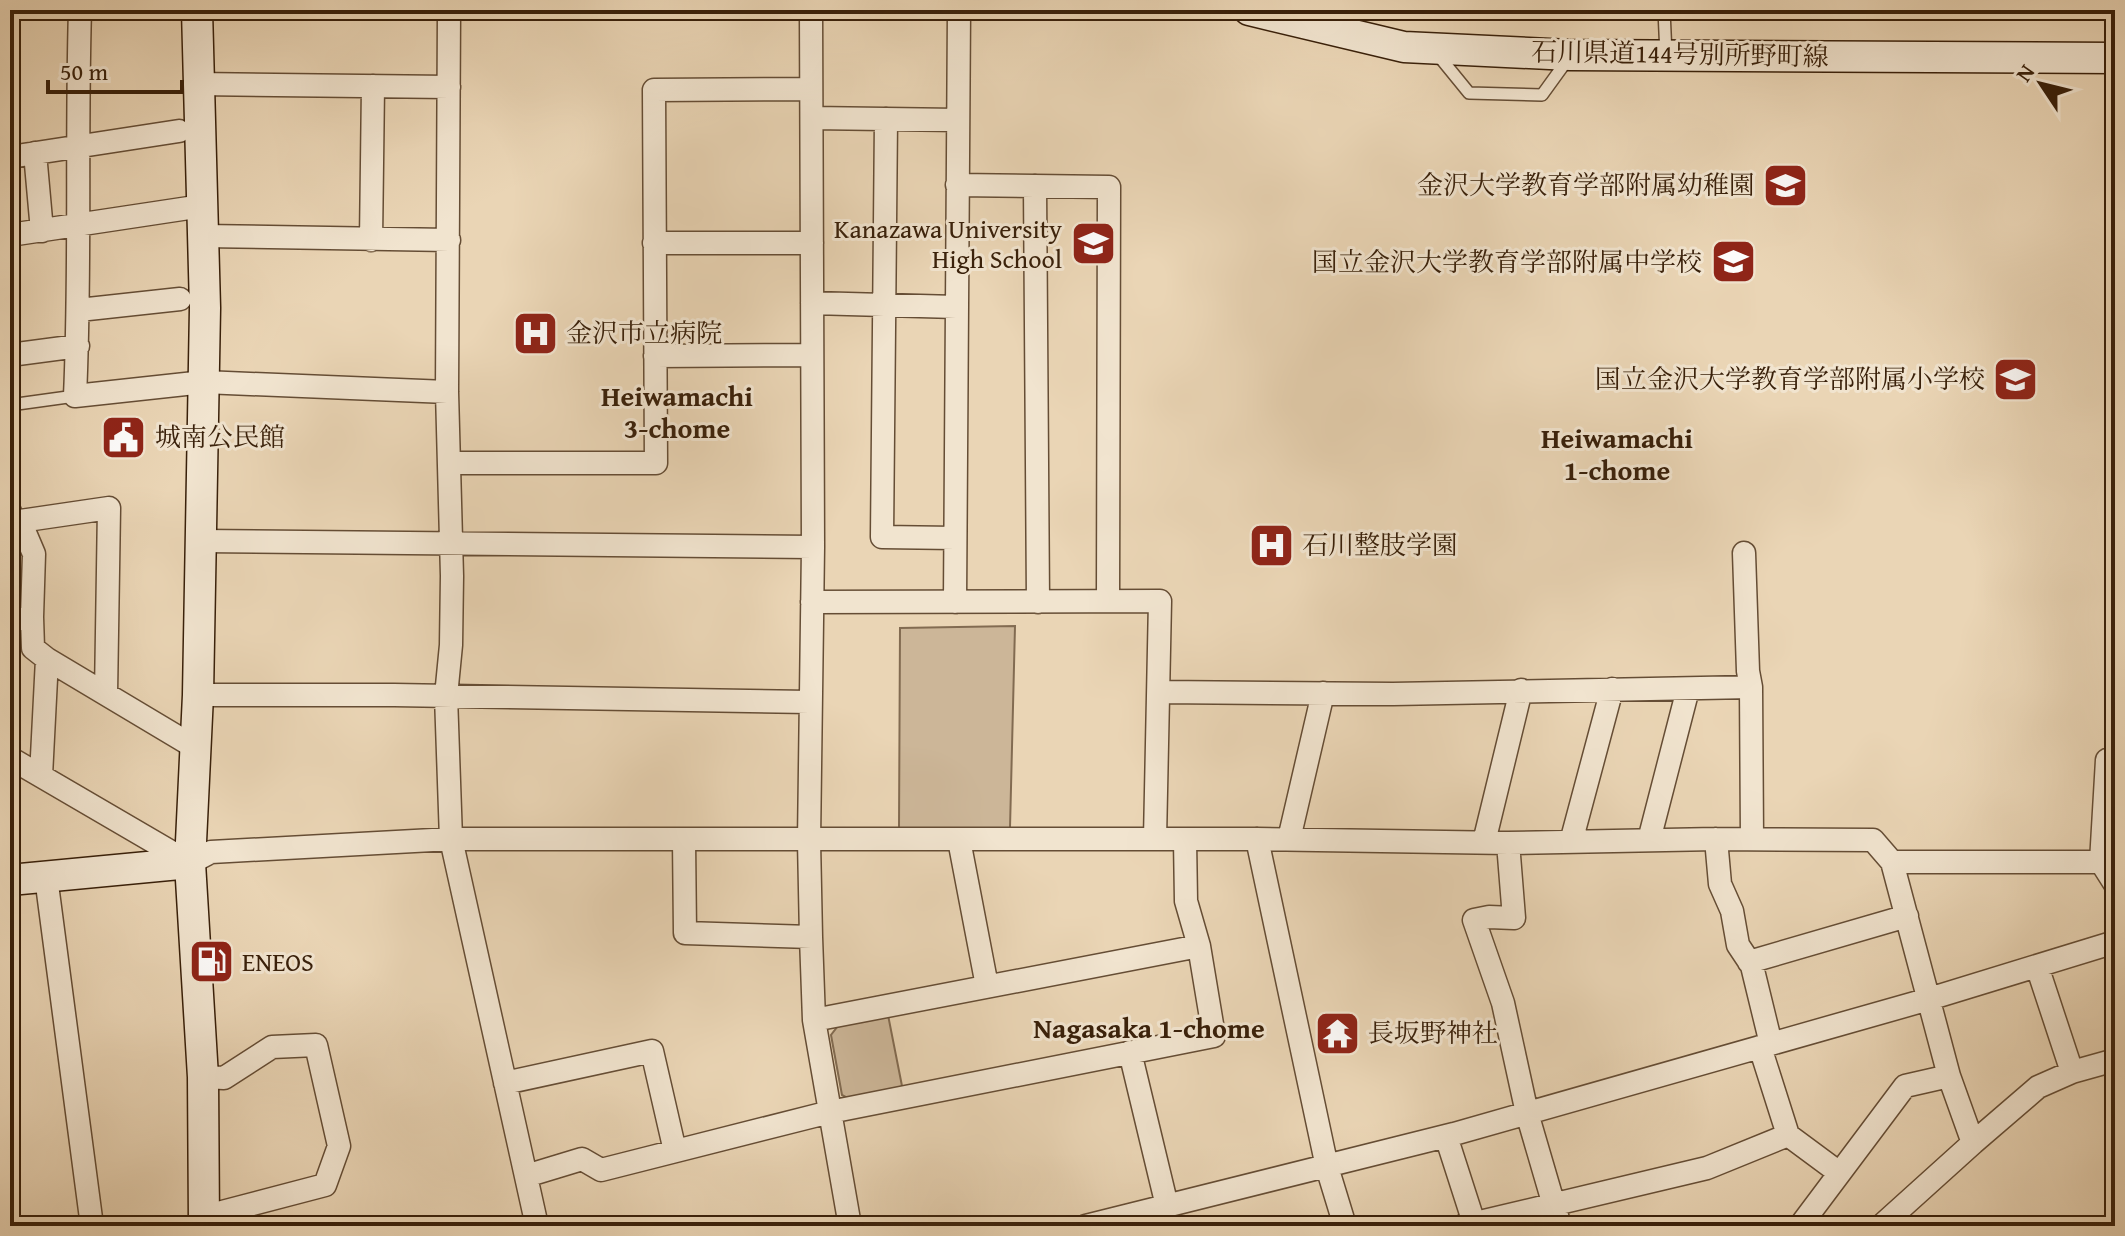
<svg xmlns="http://www.w3.org/2000/svg" width="2125" height="1236" viewBox="0 0 2125 1236" font-family="'Gentium Book Plus','Noto Serif JP',serif">
<style>
.green{fill:#ccb698;stroke:#826b51;stroke-width:2}
.lines{fill:none;stroke-linecap:round;stroke-linejoin:round}
.lane-casing{stroke:#654d35;stroke-width:14}
.street-casing{stroke:#654d35;stroke-width:25}
.secondary-casing{stroke:#39200a;stroke-width:33}
.lane{stroke:#f1e4cf;stroke-width:11}
.street{stroke:#f1e4cf;stroke-width:22}
.secondary{stroke:#f1e4cf;stroke-width:30}
.labels{text-anchor:middle;stroke-width:6;stroke-linejoin:round;paint-order:stroke}
.street-label{font-size:26px;fill:#39200a;stroke:#f1e4cf}
.poi-label{font-size:26px;fill:#39200a;stroke:#f1e4cf;text-anchor:start}
.neighbourhood-label{font-size:28px;font-weight:bold;fill:#39200a;stroke:#f1e4cf}
</style>
<rect width="100%" height="100%" fill="#ead5b5"/>
<filter id="stains"><feTurbulence type="fractalNoise" baseFrequency=".0025" numOctaves="4"/><feColorMatrix values="0 0 0 0 .2 0 0 0 0 .09 0 0 0 0 .02 0 0 0 .5 -.17"/></filter>
<radialGradient id="worn" r=".72"><stop offset=".6" stop-color="#630" stop-opacity="0"/><stop offset="1" stop-color="#630" stop-opacity=".3"/></radialGradient>
<path class="green" d="M1015,626L1010,828H899L900,628Z
M888,1015L903,1091L853,1101L842,1095L831,1035L841,1022Z"/>
<g class="lines">
<defs>
<path id="lane" d="M1664,10L1666,55
M1438,55L1469,93L1542,95L1568,59
M10,405L75,396
M10,498L20,521"/>
<path id="street" d="M80,10C76,139 81,267 75,396L204,382L447,392
M449,10L447,392L452,576L451,645L446,696L451,839L537,1226
M811,10L813,547L809,841L811,937L814,1020L850,1226
M197,84L449,87
M812,118L958,120
M886,119L882,537L955,538
M35,153L42,231
M10,157L179,131
M957,185L1109,187L1108,601
M1035,186L1038,602
M10,235L202,206
M203,236L449,240
M371,240L373,86
M654,243H812
M812,303L956,307
M79,310L180,299
M10,355L78,346
M655,356L812,355
M449,463H656L654,90L811,89
M20,521L34,554L32,617
M10,527L20,521L109,508L106,694
M201,541L813,547
M812,602L1160,601L1155,839
M955,602L959,10
M10,620L32,617L33,648L47,659
M1751,687L1752,839
M1160,692L1393,694L1751,687L1748,671L1744,553
M198,695H394L809,702
M10,758L190,863L211,852L451,839H1257L1508,843L1716,839L1873,840L1892,862L1949,1076L1905,1086L1800,1226
M41,776L47,659L196,748
M1257,839L1327,1167L1345,1226
M1289,839L1323,693
M1716,839L1720,884L1732,911L1738,945L1752,966L1771,1044
M684,840L685,933L811,937
M959,840L987,986
M1649,840L1688,689
M1484,842L1521,690
M1571,842L1612,689
M1508,843L1514,918L1489,917L1474,920L1503,1003L1527,1113L1560,1226
M1892,862H2101L2115,884
M2101,862L2107,760H2115
M46,877L92,1226
M1749,962L1907,916
M2037,966L2072,1072
M814,1020L1199,946
M1760,1047L1788,1135L1838,1172
M1130,1052L1167,1206
M1949,1076L1973,1143L2038,1087L2072,1072L2115,1060
M203,1077L224,1078L272,1047L316,1045L339,1146L325,1185L203,1217
M505,1083L652,1051L675,1151
M1446,1136L1474,1223
M526,1176L582,1159L601,1170L830,1112L1214,1036L1199,946L1186,901L1185,840
M1086,1226L1454,1134L1929,999L2115,942
M1463,1226L1707,1168L1788,1135
M1881,1226L1973,1143"/>
<path id="secondary" d="M197,10L205,308L198,695L190,863L203,1077L204,1226
M1249,10L1404,47L1570,55L2115,58
M10,880L190,863"/>
</defs>
<use href="#lane" class="lane-casing"/>
<use href="#street" class="street-casing"/>
<use href="#secondary" class="secondary-casing"/>
<use href="#lane" class="lane"/>
<use href="#street" class="street"/>
<use href="#secondary" class="secondary"/>
</g>
<defs>
<symbol id="school-square" viewBox="-11 -11 22 22"><rect x="-9" y="-9" width="18" height="18" rx="4" fill="#8f2418" stroke="#f1e4cf"/><path d="M0-5L7-2L0 1L-7-2ZM-4 1L0 2.5L4 1V4Q0 6-4 4Z" fill="#fff"/></symbol>
<symbol id="hospital-square" viewBox="-11 -11 22 22"><rect x="-9" y="-9" width="18" height="18" rx="4" fill="#8f2418" stroke="#f1e4cf"/><path d="M-5-5h3v3.5h4V-5h3V5h-3V1.5h-4V5h-3Z" fill="#fff"/></symbol>
<symbol id="civic-square" viewBox="-11 -11 22 22"><rect x="-9" y="-9" width="18" height="18" rx="4" fill="#8f2418" stroke="#f1e4cf"/><path d="M-.6-6.5H3V-4.5H.6V-3L4-1V1h2V6H-6V1h2V-1L-.6-3ZM-1.2 2.5V6h2.4V2.5Z" fill="#fff"/></symbol>
<symbol id="fuel-square" viewBox="-11 -11 22 22"><rect x="-9" y="-9" width="18" height="18" rx="4" fill="#8f2418" stroke="#f1e4cf"/><path d="M-5.5-6h7V0h2V4h1.3V-2.5L3-4.5l.8-.8L6-3V5H2.5V1h-1V6h-7ZM-4.2-4.7v3.2H.2V-4.7Z" fill="#fff"/></symbol>
<symbol id="temple-square" viewBox="-11 -11 22 22"><rect x="-9" y="-9" width="18" height="18" rx="4" fill="#8f2418" stroke="#f1e4cf"/><path d="M0-6L5-2H3V0L6.5 2.5H4V6H1.5V3h-3V6H-4V2.5H-6.5L-3 0V-2H-5Z" fill="#fff"/></symbol>
</defs>
<g fill-rule="evenodd">
<use href="#school-square" x="1760" y="160" width="51" height="51"/>
<use href="#school-square" x="1068" y="218" width="51" height="51"/>
<use href="#school-square" x="1708" y="236" width="51" height="51"/>
<use href="#hospital-square" x="510" y="308" width="51" height="51"/>
<use href="#school-square" x="1990" y="354" width="51" height="51"/>
<use href="#civic-square" x="98" y="412" width="51" height="51"/>
<use href="#hospital-square" x="1246" y="520" width="51" height="51"/>
<use href="#fuel-square" x="186" y="936" width="51" height="51"/>
<use href="#temple-square" x="1312" y="1008" width="51" height="51"/>
</g>
<g class="labels">
<g class="street-label">
<text transform="translate(1680 54) rotate(1)" y="9">石川県道144号別所野町線</text>
</g>
<g class="poi-label">
<text x="1755" y="194" text-anchor="end">金沢大学教育学部附属幼稚園</text>
<text x="1062" y="238" text-anchor="end">Kanazawa University<tspan x="1062" dy="30">High School</tspan></text>
<text x="1702" y="271" text-anchor="end">国立金沢大学教育学部附属中学校</text>
<text x="566" y="342">金沢市立病院</text>
<text x="1985" y="388" text-anchor="end">国立金沢大学教育学部附属小学校</text>
<text x="155" y="446">城南公民館</text>
<text x="1302" y="554">石川整肢学園</text>
<text x="242" y="971">ENEOS</text>
<text x="1368" y="1042">長坂野神社</text>
</g>
<g class="neighbourhood-label">
<text x="677" y="406">Heiwamachi<tspan x="677" dy="32">3-chome</tspan></text>
<text x="1617" y="448">Heiwamachi<tspan x="1617" dy="32">1-chome</tspan></text>
<text x="1149" y="1038">Nagasaka 1-chome</text>
</g>
</g>
<rect width="2125" height="1236" fill="none" stroke="#ead5b5" stroke-width="40"/>
<rect x="12" y="12" width="2101" height="1212" fill="none" stroke="#39200a" stroke-width="4"/>
<rect x="20" y="20" width="2085" height="1196" fill="none" stroke="#39200a" stroke-width="2"/>
<g transform="translate(2041 84) rotate(305)" stroke="#f1e4cf" stroke-width="6" paint-order="stroke">
<path d="M0-6L14 30L0 20L-14 30Z" fill="#39200a"/>
<text y="-12" font-size="22" font-weight="bold" text-anchor="middle" fill="#39200a">N</text>
</g>
<path d="M48 80v12h134v-12" fill="none" stroke="#39200a" stroke-width="4"/>
<text x="60" y="80" font-size="24" fill="#39200a" stroke="#f1e4cf" stroke-width="6" paint-order="stroke">50 m</text>
<rect width="100%" height="100%" filter="url(#stains)"/>
<rect width="100%" height="100%" fill="url(#worn)"/>
</svg>
